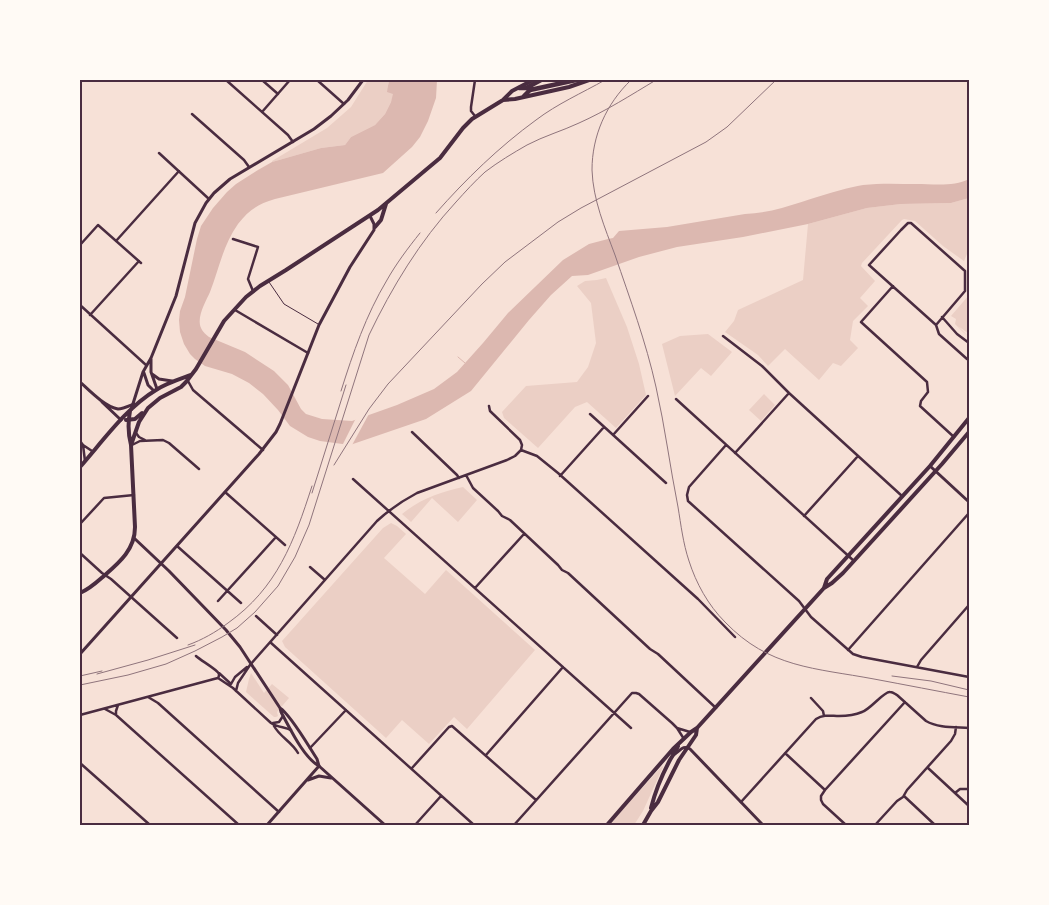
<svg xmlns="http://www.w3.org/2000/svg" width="1049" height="905" viewBox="0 0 1049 905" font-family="'Asap Condensed',sans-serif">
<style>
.green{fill:#ebcfc5}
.water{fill:#dcb8b0}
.pier{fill:#f7e1d7}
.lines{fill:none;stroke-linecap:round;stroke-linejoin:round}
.stream{stroke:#dcb8b0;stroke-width:1}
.service{stroke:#4a2c40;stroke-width:1}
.minor{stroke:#4a2c40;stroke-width:2.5}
.tertiary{stroke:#4a2c40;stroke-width:3}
.secondary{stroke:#4a2c40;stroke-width:3}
.trunk{stroke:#4a2c40;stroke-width:4}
.motorway{stroke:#4a2c40;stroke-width:4.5}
.rail{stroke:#8f747c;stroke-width:1}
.neatline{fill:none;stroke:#4a2c40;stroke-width:2}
</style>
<rect width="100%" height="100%" fill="#f7e1d7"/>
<path class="green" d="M368,80H389L388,84L394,94L391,102L385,114L375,125L351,137L345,145L321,148L272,162V161L327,128L351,107Z
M969,198V246H968L967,249L969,250V253L967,254L964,261L943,246L915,221L904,219L902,220L862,263L861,266L875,281L860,298L868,306L853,321L850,340L858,348L841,366L833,363L819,380L785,349L768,366L758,355L725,332L734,321L738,310L803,280L808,224L867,208L901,204L951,203Z
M606,278L627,327L639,364L646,395L616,428L587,402L575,407L538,448L504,418L502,412L526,386L577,382L588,367L596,343L591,303L577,286L585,281L597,280Z
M969,295V334L958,326L969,337L963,332L955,324L956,319L951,316Z
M708,334L732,352L711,376L701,368L675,396L662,344L680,336Z
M764,394L775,405L761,421L749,410Z
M463,487L477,500L458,522L432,498L411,522L402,514C420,499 441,492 463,487Z
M391,523L397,526L406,534L384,558L425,594L446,570L535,650L467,729L454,717L429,744L402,720L386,738L285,647L282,641L383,528Z
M251,673L264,693L272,684L289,698L277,712L278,716L276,717H274L246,692L249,679Z
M662,766L663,767L643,811L634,825H609Z"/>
<path class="water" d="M389,80H437L436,98L428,121L420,137L412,147L383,173L275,199C258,204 249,210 238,224C223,245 219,269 210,292C206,301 198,314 200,325C201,330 205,334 209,337L245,352L274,371L288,385L301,409L306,414L322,419L352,421L397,405L434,389L457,372L483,343L508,313L563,260L589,244L608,239L613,238L619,231L667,227L745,214C778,213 809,198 841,190C848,188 856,186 863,185C881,183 899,184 916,184C933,184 954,187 969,179V198L951,203L901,204L867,208L808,224L743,237L677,247L639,257L588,275L572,276L551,295L529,320L471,391L426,419L350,445L320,441L308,437L290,426L278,410L263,394L249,383L232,374L205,366L195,359L190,354L184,344L180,332L179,320L180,311L185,297L197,239L201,226L213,208L227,192L236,184L258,170L272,162L321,148L345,145L351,137L375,125L385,114L391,102L393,94L387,92Z"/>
<path class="pier" d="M370,412L351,447L342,446L357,416Z"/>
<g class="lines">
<path class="stream" d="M458,357L465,363"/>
<path class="service" d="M269,282L284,304L318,324"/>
<path class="minor" d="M226,80L288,135L293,142
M262,80L278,94
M317,80L344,104
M262,112L290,80
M192,114L244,160L249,167
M475,116L471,111V107L475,80
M159,153L209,199
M233,239L258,247L248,279L253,291
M116,241L179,171
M80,245L98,225L141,263
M893,286L861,322L927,382L928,392L921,401L920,406L954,437
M80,305L146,365
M235,310L308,353
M90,315L139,261
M942,317L957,334L969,343
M936,325L965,291V271L911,223H908L901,230L869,265L936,325L939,334L967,359
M723,336L762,366L789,393L902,496
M188,381L193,390L263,450
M676,399L854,561
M489,406L490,411L520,440L522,445L521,450
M590,414L666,483
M412,432L457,475L459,478
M136,433L139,437L145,440
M613,435L648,396
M80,441L83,445L92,451
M83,445L85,461
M132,445L140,441L163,440L169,443L199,469
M726,445L689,487L687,495L688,501L799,601L811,617L853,654L862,657L969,677
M521,450L537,456L558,473L698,599L735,637
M735,453L789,393
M466,475L473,488L498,511L502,516L510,520L558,565L562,570L568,573L650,649L658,654L716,708
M560,476L604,427
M353,479L631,728
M225,492L285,545
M804,516L858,456
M80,524L104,498L134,495
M177,546L241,603
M80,553L102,573L111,579L177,638
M310,567L325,580
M475,588L524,534
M218,601L276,537
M256,616L277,635
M270,642L474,825
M848,650L969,513
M196,656C200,660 218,670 219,674C219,676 219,677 218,678
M917,667L921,660L969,605
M219,673L231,684
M218,678L233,688L271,723C277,727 284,727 291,730
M231,684L235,677L247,667
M236,691L238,683L250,665L377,521C389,510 402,501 417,493L507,460L515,456L521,450
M148,697L158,703L279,812
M811,698L823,711L824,716
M105,709L116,715L239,825
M80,715L214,679L218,678
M116,715V711L118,705
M273,723L279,722L283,716
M274,726C280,737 292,742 298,753
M677,728L690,732
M310,748L346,710
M785,753L825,790L821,796V800L823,804L846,825
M486,755L563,667
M80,763L150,825
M412,768L449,727L452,726L536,800
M928,768L969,806
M825,790L905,702
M955,793L960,789H969
M904,796L935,825
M741,802L816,719C824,714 831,716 839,716C847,716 855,715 862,712C871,709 884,691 890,692C893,692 895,694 897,695L926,721C938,728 955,727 969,728
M415,825L441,796
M514,825L632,693H636L639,694L672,723L677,728L684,739
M875,825L897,801L903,797L907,790L951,741L955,734L956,727"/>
<path class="tertiary" d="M80,382C89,390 105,407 118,409C123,409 129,406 134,404
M102,402L121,420
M673,755C680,752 682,744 690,749L763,825
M308,780L319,776L331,778
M267,825L319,766"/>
<path class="secondary" d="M151,359V372L157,389
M144,373L148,385L154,391
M152,374L159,379L172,381
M131,410L143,372L151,358L176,296L195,223L206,203L214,193L230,179L314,129L331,116L348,100L363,80
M930,466L969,502
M134,538L169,571L226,630L240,647L280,708C291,715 309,747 317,759L319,766
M80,654L259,454L276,432L280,424L319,325L350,267L374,230V224L370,216
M280,708L281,712C290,728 303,757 319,766L385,825"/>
<path class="trunk" d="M503,100L515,99L569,87L589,80
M375,227L381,220L386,204
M126,420L135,419L142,413
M131,445L139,422L148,408L160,398L181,387L186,382L196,369L224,321L246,297L260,286L286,270L378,210L440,158L463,128L472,119L503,100L512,91L533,80
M80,467C103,441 126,408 156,390C167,383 180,379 191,375
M824,588L832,583L843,573L942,464L969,432
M80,593C90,589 97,582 105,575C120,562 135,549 135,527L131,445C128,434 128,422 130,411
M651,808C655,792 662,775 670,760C673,755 676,751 678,746
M607,825L673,749L691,732L697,728
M643,825L651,811L658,802L679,760L696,735L697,728L824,588L827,579L930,466L969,418"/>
<path class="motorway" d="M519,88H526L541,80
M524,96L530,90L576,80"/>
<path class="rail" d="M631,80C606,104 592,136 592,170C593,200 605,228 615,255C630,299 646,342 656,387C665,427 670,467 678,507C681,525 683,543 689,561C696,583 708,605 725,622C769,668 815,668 874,679C906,685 937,691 969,697
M436,213C466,179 499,147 536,120C557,104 582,93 605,80
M341,391C353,353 366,315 387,280C396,264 408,248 420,233
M334,465L369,409L388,384L482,284L505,262L558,222L581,208L706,142L727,127L776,80
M312,493L346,385
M188,645C202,640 216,632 228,623C277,588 294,542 312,486
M97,674L148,660L195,645
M80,676L102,671
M892,676L931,681L969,690
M80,685L128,675L166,664L195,651L222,637L237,628L255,612L278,586L295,557L309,525L369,335C392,287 420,241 456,202C465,192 475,181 485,172C498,162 513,153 527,145C544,136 562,131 579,123C606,111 631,95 656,80"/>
</g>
<rect width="1049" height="905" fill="none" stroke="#fffaf5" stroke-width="162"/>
<rect x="81" y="81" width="887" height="743" class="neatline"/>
</svg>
